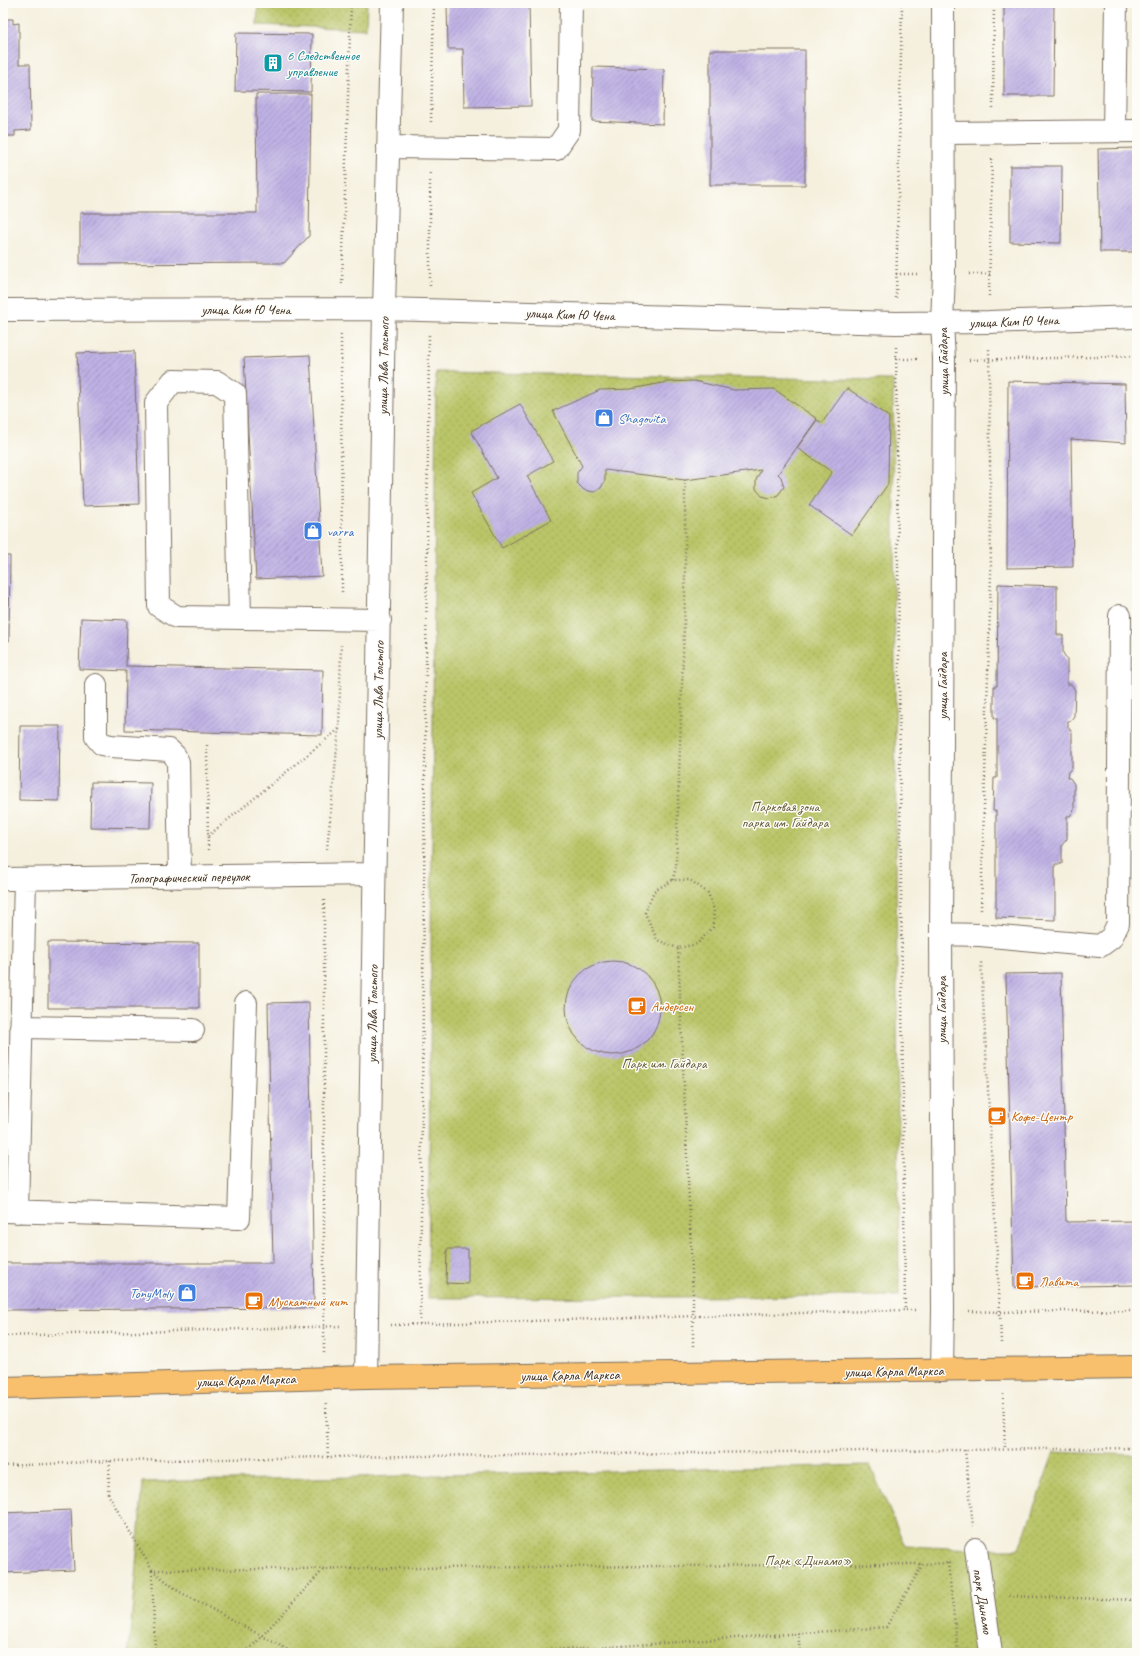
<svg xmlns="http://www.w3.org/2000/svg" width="1140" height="1656" viewBox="0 0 1140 1656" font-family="Caveat,sans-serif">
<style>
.park{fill:url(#park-dots);stroke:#7a7842}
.building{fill:url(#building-hatch)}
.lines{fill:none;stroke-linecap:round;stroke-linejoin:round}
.minor-casing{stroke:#7c6f61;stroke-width:24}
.major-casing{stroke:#7c6f61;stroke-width:24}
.path{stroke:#7c6f61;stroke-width:2.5;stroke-dasharray:1 3;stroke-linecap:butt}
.minor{stroke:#fff;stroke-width:22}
.major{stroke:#f8bf6c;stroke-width:22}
.labels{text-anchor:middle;stroke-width:3;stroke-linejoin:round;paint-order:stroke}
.culture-label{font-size:14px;fill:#0d838f;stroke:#fdfcf7;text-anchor:start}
.street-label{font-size:14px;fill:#3b2a1e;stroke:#fdfcf7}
.shop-label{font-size:14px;fill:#366cbe;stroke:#fdfcf7;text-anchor:start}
.park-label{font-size:14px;fill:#615834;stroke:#fdfcf7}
.food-label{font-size:14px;fill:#c56008;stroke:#fdfcf7;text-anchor:start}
</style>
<defs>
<pattern id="park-dots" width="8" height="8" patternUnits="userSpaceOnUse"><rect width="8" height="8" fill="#b9c567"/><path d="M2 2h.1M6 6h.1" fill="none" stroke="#a0a959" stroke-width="1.8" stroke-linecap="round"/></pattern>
<pattern id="building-hatch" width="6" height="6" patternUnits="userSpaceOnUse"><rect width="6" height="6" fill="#bfb2e5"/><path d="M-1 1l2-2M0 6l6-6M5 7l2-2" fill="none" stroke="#9c91b9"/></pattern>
</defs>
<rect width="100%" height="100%" fill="#fdfcf7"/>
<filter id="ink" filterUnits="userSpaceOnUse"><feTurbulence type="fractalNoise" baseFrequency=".025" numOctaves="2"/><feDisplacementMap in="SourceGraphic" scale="8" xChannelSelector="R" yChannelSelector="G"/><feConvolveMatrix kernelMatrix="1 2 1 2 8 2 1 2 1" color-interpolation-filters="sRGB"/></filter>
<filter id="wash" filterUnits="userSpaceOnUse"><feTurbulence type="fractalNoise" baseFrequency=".012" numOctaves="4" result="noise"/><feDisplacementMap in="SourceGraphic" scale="16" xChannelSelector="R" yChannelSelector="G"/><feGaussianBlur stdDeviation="0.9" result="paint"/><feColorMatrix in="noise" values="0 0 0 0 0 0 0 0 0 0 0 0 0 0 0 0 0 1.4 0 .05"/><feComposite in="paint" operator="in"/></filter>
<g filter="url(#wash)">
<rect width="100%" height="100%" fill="#f5f0de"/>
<path class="park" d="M258,3H367L366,29L257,25Z
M436,372L893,380L899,1296L428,1298Z
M1054,1452L1137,1455V1653H127L130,1636L143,1482L870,1465L905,1546L976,1549H1019Z"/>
<g id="blocks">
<path class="building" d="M447,3H529L531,106L464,107L463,49H448Z
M1004,3H1054L1053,96H1004Z
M3,19H13V24L19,23V64H30L31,130L15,131V136H3Z
M236,33L312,34L311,92L235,91Z
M710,50H805V185H710Z
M593,67L664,69L663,124L592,121Z
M256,94H311L309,236L284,263L80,264V213H257Z
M1137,148V252H1100L1098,149Z
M1010,166H1062L1061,243L1010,242Z
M134,351L139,504L83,506L77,353Z
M310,355L322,576L256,579L244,358Z
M694,381L734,390L774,389L817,419L778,474L781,477L784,487L778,495L770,498L762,496L756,489V480L761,470L685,480L605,470V480L601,488L594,492L584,490L577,483V473L582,466L553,411L600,390L631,389L668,382Z
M1008,381L1125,384L1126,443L1071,439L1073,567L1007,568Z
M847,388L889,417L888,484L852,535L809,505L832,472L797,448L817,420L822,423Z
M520,404L553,461L527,476L551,520L502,548L471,493L497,478L471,431Z
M3,556H10L9,641H3Z
M998,584L1057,586V635H1063V653L1067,659V684H1071L1075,690L1074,716L1070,721H1068V727L1072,732V768L1068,772L1067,778H1070L1074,784V810L1070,816H1067V839L1062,845V864H1055V920L996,918V811H993L994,778H997V718H994V686H997Z
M81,618L127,620L126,666L323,670L322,735L125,730L126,671L79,669Z
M20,726H60L59,801L19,800Z
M91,782L151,783L150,828L90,827Z
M48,942L199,943V1008H48Z
M566 1008a47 47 0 1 1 94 0a47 47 0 1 1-94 0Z
M1061,973L1066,1222L1137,1221V1285L1014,1287L1006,974Z
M309,1002L314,1308L3,1310V1263H273L268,1003Z
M447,1249H468V1284L446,1283Z
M71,1510L74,1570L3,1573V1513Z"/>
</g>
</g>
<g filter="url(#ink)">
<use href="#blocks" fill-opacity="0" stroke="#7c6f61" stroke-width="1"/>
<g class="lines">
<defs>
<path id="minor" d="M1114,131L1116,3
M944,133L1137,131
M388,147L556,149L569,130L571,3
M3,310L384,309L896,323L989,322L1137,317
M240,618L235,394L217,382L173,381L156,403L159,606L177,617L380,620
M96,685V737L102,744L111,746L169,750L175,756L178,762L180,877
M3,879L374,874
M941,934L980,935L1100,946L1111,938L1118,924L1120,616
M21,1027L193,1030
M3,1211L239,1218L246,1003
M17,1212L25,879
M942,1370L943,1310L941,934L944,359L942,323L944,274L943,3
M366,1377L384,309L392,3
M976,1549L991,1653"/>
<path id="major" d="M3,1388L366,1377L1137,1367"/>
</defs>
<use href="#minor" class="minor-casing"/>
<use href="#major" class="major-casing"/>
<path class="path" d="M993,108L994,3
M431,122L434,3
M896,274H918
M969,274H990
M342,284L351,3
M430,286V173
M989,296L992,157
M896,298L902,3
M341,335L342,594
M896,347L905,1310H918
M896,359H920
M969,360L1137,356
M207,745L208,850
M208,836L339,729
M327,849L339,729L341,645
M673,880L676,865L685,597V480
M981,910L991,574L989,347
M678,948L657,940L645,913L654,891L673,880H690L708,893L714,910L713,927L697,944L678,948L693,1296V1347
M969,1311L1000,1312L981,961
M420,1324L429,335
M391,1325L905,1310
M3,1336L342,1326
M1001,1343L1000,1312L1137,1310
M324,1353V900
M1003,1394L1005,1450
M326,1404L328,1457
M965,1450L973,1526
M110,1461L108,1494L152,1570L923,1564
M3,1466L110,1461L328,1457L1137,1448
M948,1563L958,1653
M152,1570L178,1591L294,1653
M152,1571L155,1653
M1009,1596L1137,1600
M798,1633L800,1653
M581,1649V1653
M246,1653L324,1569
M535,1653L551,1649H581L886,1627L923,1564L953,1563"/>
<use href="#minor" class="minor"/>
<use href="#major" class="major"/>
</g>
</g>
<defs>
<symbol id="building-square" viewBox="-11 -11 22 22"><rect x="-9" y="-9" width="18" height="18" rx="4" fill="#0f9aa8" stroke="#fdfcf7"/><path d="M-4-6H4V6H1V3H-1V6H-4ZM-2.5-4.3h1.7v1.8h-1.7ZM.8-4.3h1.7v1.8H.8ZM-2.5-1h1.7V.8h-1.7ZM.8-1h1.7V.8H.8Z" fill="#fff"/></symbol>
<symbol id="shop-square" viewBox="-11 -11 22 22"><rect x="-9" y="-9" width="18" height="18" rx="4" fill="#3f7fe0" stroke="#fdfcf7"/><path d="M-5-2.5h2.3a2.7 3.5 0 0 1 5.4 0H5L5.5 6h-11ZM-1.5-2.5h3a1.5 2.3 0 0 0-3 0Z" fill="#fff"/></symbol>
<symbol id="cafe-square" viewBox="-11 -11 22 22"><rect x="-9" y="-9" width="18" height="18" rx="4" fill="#e8710a" stroke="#fdfcf7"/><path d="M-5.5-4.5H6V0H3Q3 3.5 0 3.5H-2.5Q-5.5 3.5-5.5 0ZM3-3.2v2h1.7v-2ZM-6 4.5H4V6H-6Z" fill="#fff"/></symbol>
</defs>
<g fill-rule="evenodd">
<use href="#building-square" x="262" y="52" width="22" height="22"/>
<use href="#shop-square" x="593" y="407" width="22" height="22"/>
<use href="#shop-square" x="302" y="520" width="22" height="22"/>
<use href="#cafe-square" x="626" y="995" width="22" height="22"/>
<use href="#cafe-square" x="986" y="1105" width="22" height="22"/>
<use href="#cafe-square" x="1014" y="1270" width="22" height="22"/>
<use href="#shop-square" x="176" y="1282" width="22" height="22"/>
<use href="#cafe-square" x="243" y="1290" width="22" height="22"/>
</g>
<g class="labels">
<g class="culture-label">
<text x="287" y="60">6 Следственное<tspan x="287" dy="16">управление</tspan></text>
</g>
<g class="street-label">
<text x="246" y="314">улица Ким Ю Чена</text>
<text transform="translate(570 314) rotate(2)" y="5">улица Ким Ю Чена</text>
<text transform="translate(1014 321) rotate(-2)" y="5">улица Ким Ю Чена</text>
<text transform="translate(943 362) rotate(-91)" y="5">улица Гайдара</text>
<text transform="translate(383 366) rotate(-89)" y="5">улица Льва Толстого</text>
<text transform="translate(942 686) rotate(-90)" y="5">улица Гайдара</text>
<text transform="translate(378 690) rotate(-89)" y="5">улица Льва Толстого</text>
<text transform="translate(189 877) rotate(-1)" y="5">Топографический переулок</text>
<text transform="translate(941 1010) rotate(-90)" y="5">улица Гайдара</text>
<text transform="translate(372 1014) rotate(-89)" y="5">улица Льва Толстого</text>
<text transform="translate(894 1371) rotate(-1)" y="5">улица Карла Маркса</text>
<text transform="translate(570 1375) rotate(-1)" y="5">улица Карла Маркса</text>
<text transform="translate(246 1380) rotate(-2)" y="5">улица Карла Маркса</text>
<text transform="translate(983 1601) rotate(81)" y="5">парк Динамо</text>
</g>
<g class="shop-label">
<text x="618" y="423">Shagovita</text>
<text x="327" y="536">varra</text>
<text x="173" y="1298" text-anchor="end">TonyMoly</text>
</g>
<g class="park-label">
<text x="785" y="811">Парковая зона<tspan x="785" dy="16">парка им. Гайдара</tspan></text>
<text x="664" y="1068">Парк им. Гайдара</text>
<text x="808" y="1565">Парк «Динамо»</text>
</g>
<g class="food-label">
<text x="651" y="1011">Андерсен</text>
<text x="1011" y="1121">Кофе-Центр</text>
<text x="1039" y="1286">Лавита</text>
<text x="268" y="1306">Мускатный кит</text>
</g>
</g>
<rect width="1140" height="1656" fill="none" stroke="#fdfcf7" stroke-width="16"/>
</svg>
